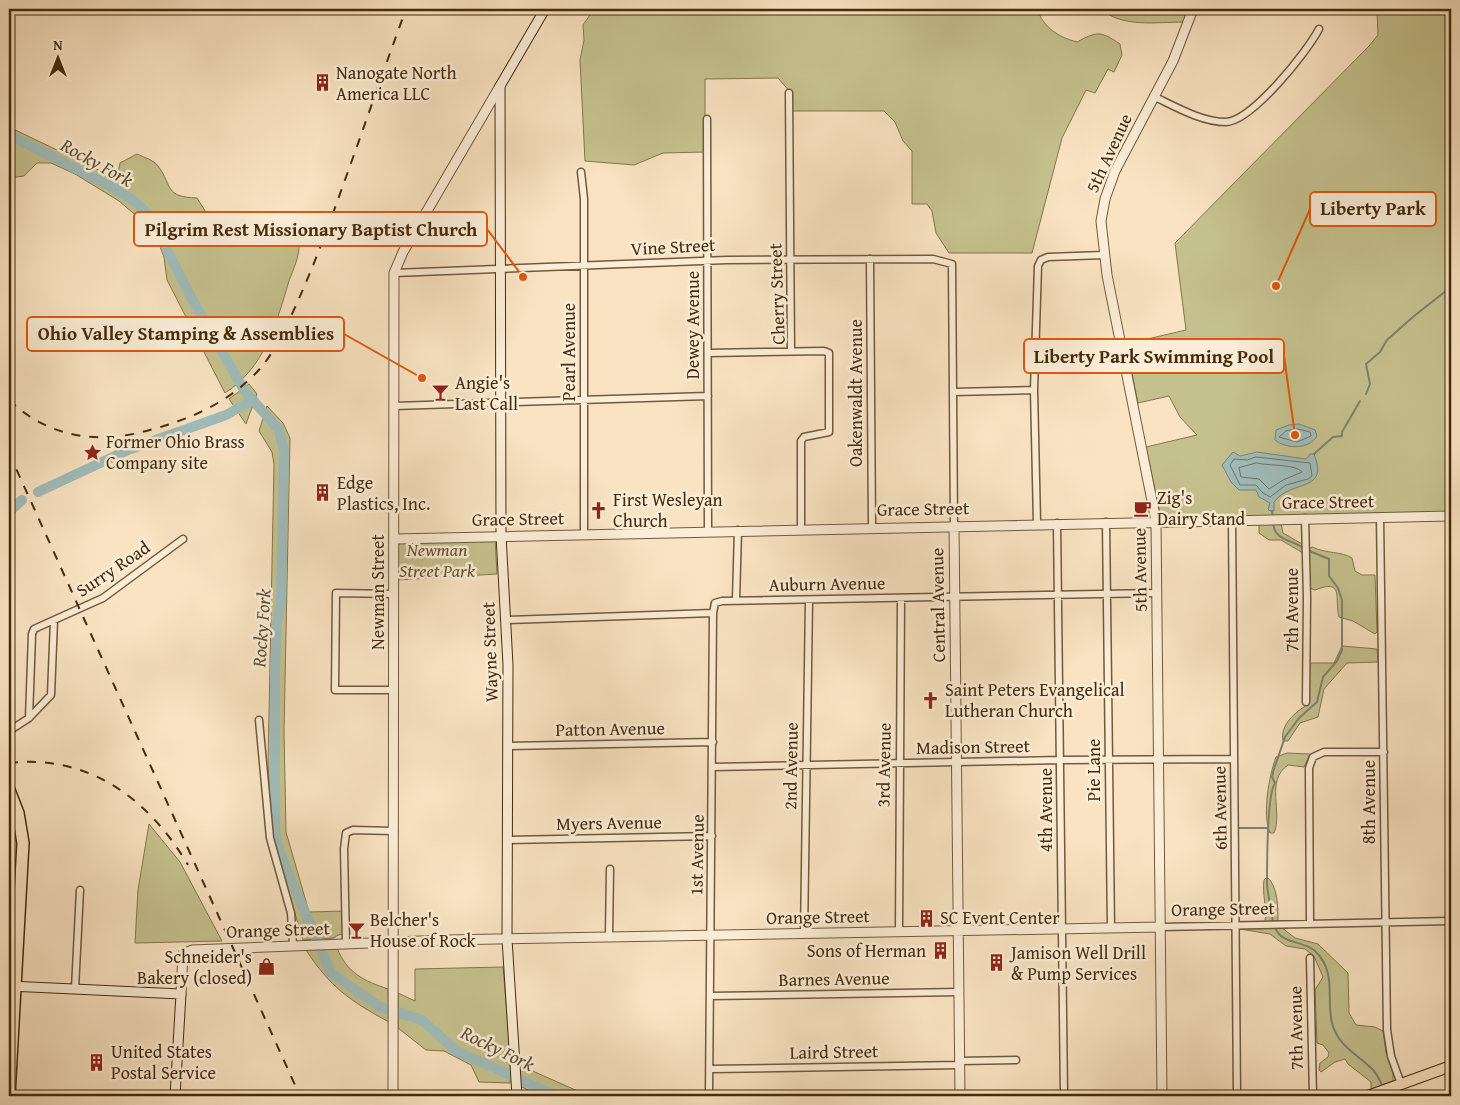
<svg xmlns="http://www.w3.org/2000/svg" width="1460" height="1105" viewBox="0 0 1460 1105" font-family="'Gentium Book Plus',serif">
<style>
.green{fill:#c5c18e;stroke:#85764d}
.water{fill:#a0bdbb;stroke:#7c8375}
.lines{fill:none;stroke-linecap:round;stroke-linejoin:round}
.shore{stroke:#727464;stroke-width:1}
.stream{stroke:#7c8375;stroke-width:2}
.river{stroke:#a0bdbb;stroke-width:10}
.minor-casing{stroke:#72593a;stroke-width:9}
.tertiary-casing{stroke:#72593a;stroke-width:11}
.secondary-casing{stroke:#452b0c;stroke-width:11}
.primary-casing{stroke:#452b0c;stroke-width:12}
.trunk-casing{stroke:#452b0c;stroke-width:14}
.minor{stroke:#fbedd7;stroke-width:6}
.tertiary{stroke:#fbedd7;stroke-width:9}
.secondary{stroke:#fbedd7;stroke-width:9}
.primary{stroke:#f9e3c2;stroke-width:10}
.trunk{stroke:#f9e3c2;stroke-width:11}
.rail{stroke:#452b0c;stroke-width:2;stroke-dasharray:9 9;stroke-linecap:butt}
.labels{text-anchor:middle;stroke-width:5;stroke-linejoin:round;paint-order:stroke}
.poi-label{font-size:18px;fill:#452b0c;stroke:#fbedd7;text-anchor:start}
.street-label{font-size:18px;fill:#452b0c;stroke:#fbedd7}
.park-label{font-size:18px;font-style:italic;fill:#65502c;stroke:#fbedd7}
.water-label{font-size:19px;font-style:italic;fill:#5c5038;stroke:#fbedd7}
.leader{fill:none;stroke:#e0570c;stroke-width:2}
.callout-dot{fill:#e0570c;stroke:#fbedd7;stroke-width:2}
.callout{fill:#fbedd7;stroke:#e0570c;stroke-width:2}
.callout-label{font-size:19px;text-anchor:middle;font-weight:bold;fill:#452b0c}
</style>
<rect width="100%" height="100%" fill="#f9e3c2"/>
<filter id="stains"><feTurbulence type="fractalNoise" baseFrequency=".004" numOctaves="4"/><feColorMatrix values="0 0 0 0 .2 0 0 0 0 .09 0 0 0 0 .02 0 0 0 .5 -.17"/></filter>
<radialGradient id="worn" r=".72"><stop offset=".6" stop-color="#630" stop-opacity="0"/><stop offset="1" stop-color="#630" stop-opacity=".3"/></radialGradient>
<path class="green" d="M594,9H1037C1044,28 1058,37 1077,42C1097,31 1101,31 1120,44L1122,55L1114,72L1108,69L1095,93L1086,90L1062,138L1032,253H949L936,233L932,211L927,204H912V151L903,141L895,122L884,111H791V93L778,78L705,79V152L663,153L634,165L585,161L580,60L584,40L583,25Z
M1101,9H1190L1184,22C1157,22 1122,28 1101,9Z
M1377,9H1451V513L1161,518L1146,447L1197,435L1180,417L1169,396L1138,403L1126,344L1186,330L1175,243L1369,46L1378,35Z
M9,127L109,175L118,174L120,163L137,154C143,157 154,160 158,166C173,186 164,197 197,198L216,228L226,235C243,228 260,228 277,234C285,236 291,242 299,244C300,255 293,270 289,281C276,324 265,367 225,393L167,280L164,257L154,232L140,219L119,201L75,174L51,163H37L24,176L9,178Z
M249,384L257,394L246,424L229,399Z
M267,406L283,423L290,438L284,731L286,832L309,912L344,911V934L338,935L334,938L303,940L276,851L271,821L268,762L274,464L272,452L259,431Z
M1281,523L1283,533L1302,544L1303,553L1281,540H1269L1259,533V524Z
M495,539L497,574L398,580V543Z
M1312,547C1327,554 1341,551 1352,558L1355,571L1362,575H1375L1377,632L1375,634L1353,621L1339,617C1334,599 1345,578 1315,590L1310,588L1309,549Z
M1342,646L1377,649L1378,662L1347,663L1324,689L1318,717L1300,723L1288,741H1283C1280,724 1295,713 1308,704L1309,666L1311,663H1334Z
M1287,753L1310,754L1304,767L1288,765C1265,781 1283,812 1274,833H1270C1262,814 1269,776 1276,757Z
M149,824L180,862L222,941L135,943L138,890Z
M1267,877C1278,886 1278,908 1278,921L1265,922C1267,907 1262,894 1264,880Z
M1281,927L1295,938L1318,944L1348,973L1349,1013L1356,1025L1375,1027L1383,1031L1386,1052L1393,1073V1081L1371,1089V1082L1348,1064L1345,1059L1335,1062L1321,1072L1319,1070L1320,1063L1328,1057L1329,1053L1323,1045L1317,1043L1315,990L1323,977L1314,956L1305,949L1286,946L1270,934L1240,929Z
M337,948C347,973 364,981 388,989L389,1022C350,1001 330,987 306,950Z
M503,967L511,1062L510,1083L479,1082L471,1065L444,1051L426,1050L398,1028V993L415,1001V969Z
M519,1065L589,1096H539L520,1086Z"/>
<path class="water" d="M1299,424L1315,430L1317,436C1309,450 1286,449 1275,440L1276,430L1289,425Z
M1233,452L1240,456L1257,452L1306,459L1310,454H1314C1330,493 1291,479 1274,502V511H1270L1268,509L1270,503L1259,497L1256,490H1239L1231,482L1222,465Z"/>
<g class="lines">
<path class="shore" d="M1298,429L1310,432L1311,436L1297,442L1279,437L1286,431Z
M1256,457L1310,463L1312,476L1308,479L1286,485L1270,497L1263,493L1256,485H1240L1230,465L1234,459L1247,460Z
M1257,463C1269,466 1296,464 1302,472L1283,480L1269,489L1259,479L1241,477L1239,468Z"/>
<path class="stream" d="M1366,394L1370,384L1366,364L1380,352L1387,340L1414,316L1451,287
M1314,454L1333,437L1342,436V432L1360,401
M1272,511L1273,518
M1273,522C1274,541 1291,539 1303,548
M1239,828H1268
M1273,922C1271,910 1268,896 1267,884C1267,867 1267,794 1275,783L1272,777L1273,772L1285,737L1299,718L1317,702L1323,677L1337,661L1342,650V600L1338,588L1329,576V559L1307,550
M1275,927C1281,945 1303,940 1315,951C1337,972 1326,997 1332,1023C1338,1046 1356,1053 1371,1068C1377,1073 1380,1081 1383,1087"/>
<path class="river" d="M9,135L112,187L133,200L150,216L192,299L244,390L279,430L284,451L281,602L277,625L275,667V830L278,847L289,875L331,973L380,1007L422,1020L456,1051L557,1096
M38,492L128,450L226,415L251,401
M9,512L22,500"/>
<defs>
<path id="minor" d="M789,93L791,351
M1155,97C1176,107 1202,122 1226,122C1252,121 1307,52 1319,29
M707,119L708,530
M581,172L584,199V533
M870,259L872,527
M394,273L727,260L933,259L952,264L954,525
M709,353L824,351L829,353V432L804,437L801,441V528
M953,392L1034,390
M394,406L708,396
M1380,517L1387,1030L1391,1056L1401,1084
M1305,518L1307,598L1306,702
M1232,520L1237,1096
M1106,522L1111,928
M1037,523L1034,390L1038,266L1041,260L1048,257L1104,255
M1057,523L1064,1096
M736,600L738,530
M506,620L713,613
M393,690H335L336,593L394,594
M29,718L32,634L34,629L103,598L183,539
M259,720L270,838L291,913L293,945
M9,731L29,718L51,695L54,620
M508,746L713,742
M713,767L1060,760L1234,759
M507,840L712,836
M1310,924L1309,768L1313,757L1324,752H1384
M1161,927L1451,921
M899,932L901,598
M804,934L809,600
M609,937L610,869
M346,944L344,849L346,833L353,830L394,831
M1310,958L1313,1096
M75,989L80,890
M710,996L959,992
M960,1061L1016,1060
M710,1069L960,1065
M709,1096L713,613L715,603L722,601L1157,593"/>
<path id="tertiary" d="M954,525L960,1096
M395,539L1451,516
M181,994L183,954L192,950L446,940L1161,927
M393,1096L394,273L403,252L500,86
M1162,1096L1156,521L1107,275L1101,221L1105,199L1115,171L1173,61L1193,9"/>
<path id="secondary" d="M9,986L181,994L175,1096
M517,1096L507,939L508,665L501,535L500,86L545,9"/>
<path id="primary" d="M1368,1096L1451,1066"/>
<path id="trunk" d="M9,790L18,813L23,843L9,1096"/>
</defs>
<use href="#minor" class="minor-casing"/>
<use href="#tertiary" class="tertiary-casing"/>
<use href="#secondary" class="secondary-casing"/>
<use href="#primary" class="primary-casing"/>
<use href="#trunk" class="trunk-casing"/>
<use href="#minor" class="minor"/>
<use href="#tertiary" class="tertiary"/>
<use href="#secondary" class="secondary"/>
<use href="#primary" class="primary"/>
<use href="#trunk" class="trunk"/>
<path class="rail" d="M9,400C45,434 89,444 138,433C180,423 220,408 252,377C271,359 281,337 292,314C311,273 326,233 341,191C363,130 384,69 406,9
M9,453L300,1096
M9,763C89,754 149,799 188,865"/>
</g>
<defs>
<symbol id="building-bare" viewBox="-9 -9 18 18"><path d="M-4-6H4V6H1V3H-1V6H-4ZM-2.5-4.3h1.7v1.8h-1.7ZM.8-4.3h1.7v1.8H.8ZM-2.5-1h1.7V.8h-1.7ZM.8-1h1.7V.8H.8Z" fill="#8f2418" stroke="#fbedd7" stroke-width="2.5" paint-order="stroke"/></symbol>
<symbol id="bar-bare" viewBox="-9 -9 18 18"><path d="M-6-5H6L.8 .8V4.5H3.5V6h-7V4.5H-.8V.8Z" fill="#8f2418" stroke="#fbedd7" stroke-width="2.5" paint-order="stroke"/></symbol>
<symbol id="sight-bare" viewBox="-9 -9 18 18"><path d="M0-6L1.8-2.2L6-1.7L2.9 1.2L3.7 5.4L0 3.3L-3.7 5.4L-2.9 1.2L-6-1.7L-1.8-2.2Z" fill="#8f2418" stroke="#fbedd7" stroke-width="2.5" paint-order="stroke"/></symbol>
<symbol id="cafe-bare" viewBox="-9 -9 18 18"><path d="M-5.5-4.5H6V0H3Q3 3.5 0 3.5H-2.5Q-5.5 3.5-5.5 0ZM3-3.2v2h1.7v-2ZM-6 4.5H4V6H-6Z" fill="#8f2418" stroke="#fbedd7" stroke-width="2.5" paint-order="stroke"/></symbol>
<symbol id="church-bare" viewBox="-9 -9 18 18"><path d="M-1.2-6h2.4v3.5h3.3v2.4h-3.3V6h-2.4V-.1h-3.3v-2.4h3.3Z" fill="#8f2418" stroke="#fbedd7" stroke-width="2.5" paint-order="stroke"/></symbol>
<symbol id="shop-bare" viewBox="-9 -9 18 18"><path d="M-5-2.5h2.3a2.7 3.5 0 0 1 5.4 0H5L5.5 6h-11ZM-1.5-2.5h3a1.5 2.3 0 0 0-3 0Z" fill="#8f2418" stroke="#fbedd7" stroke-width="2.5" paint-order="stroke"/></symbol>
</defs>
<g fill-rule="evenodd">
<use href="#building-bare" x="310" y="70" width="25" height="25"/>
<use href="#bar-bare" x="428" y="380" width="25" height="25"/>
<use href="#sight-bare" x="80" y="440" width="25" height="25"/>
<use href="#building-bare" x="310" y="480" width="25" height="25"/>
<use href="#cafe-bare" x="1130" y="496" width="25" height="25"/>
<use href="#church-bare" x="586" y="498" width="25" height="25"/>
<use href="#church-bare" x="918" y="688" width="25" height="25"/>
<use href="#building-bare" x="914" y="906" width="25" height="25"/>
<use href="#bar-bare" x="344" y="918" width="25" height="25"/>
<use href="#building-bare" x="928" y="938" width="25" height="25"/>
<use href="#building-bare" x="984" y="950" width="25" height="25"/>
<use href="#shop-bare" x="254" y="954" width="25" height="25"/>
<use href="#building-bare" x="84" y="1050" width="25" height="25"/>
</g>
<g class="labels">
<g class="poi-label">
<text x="336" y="79">Nanogate North<tspan x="336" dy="21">America LLC</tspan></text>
<text x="455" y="389">Angie's<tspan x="455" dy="21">Last Call</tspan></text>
<text x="106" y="448">Former Ohio Brass<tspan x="106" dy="21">Company site</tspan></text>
<text x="337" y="489">Edge<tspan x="337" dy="21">Plastics, Inc.</tspan></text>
<text x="1157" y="504">Zig's<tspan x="1157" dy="21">Dairy Stand</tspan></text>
<text x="613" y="506">First Wesleyan<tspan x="613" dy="21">Church</tspan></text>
<text x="945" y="696">Saint Peters Evangelical<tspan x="945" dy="21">Lutheran Church</tspan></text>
<text x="940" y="924">SC Event Center</text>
<text x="370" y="926">Belcher's<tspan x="370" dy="21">House of Rock</tspan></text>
<text x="926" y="957" text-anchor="end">Sons of Herman</text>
<text x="1011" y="959">Jamison Well Drill<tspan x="1011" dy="21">&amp; Pump Services</tspan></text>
<text x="252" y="963" text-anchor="end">Schneider's<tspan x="252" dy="21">Bakery (closed)</tspan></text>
<text x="111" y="1058">United States<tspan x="111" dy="21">Postal Service</tspan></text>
</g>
<g class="street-label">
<text transform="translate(1109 153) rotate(-65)" y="6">5th Avenue</text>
<text transform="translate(673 247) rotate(-3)" y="6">Vine Street</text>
<text transform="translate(777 294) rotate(-92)" y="6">Cherry Street</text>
<text transform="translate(693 325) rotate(-90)" y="6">Dewey Avenue</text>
<text transform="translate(569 352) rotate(-90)" y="6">Pearl Avenue</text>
<text transform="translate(856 393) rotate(-90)" y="6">Oakenwaldt Avenue</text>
<text transform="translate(1328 502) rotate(-1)" y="6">Grace Street</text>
<text transform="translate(923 509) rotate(-1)" y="6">Grace Street</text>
<text transform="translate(518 519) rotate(-1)" y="6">Grace Street</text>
<text transform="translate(113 569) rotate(-34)" y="6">Surry Road</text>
<text transform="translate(1140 570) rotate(-91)" y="6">5th Avenue</text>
<text transform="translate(827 584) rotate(-1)" y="6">Auburn Avenue</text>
<text transform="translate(378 592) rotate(-90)" y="6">Newman Street</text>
<text transform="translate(938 605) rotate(-91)" y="6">Central Avenue</text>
<text transform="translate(1292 610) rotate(-90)" y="6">7th Avenue</text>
<text transform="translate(490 652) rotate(-92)" y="6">Wayne Street</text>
<text transform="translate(610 729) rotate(-1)" y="6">Patton Avenue</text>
<text transform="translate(973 747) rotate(-1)" y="6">Madison Street</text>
<text transform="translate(884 765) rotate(-89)" y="6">3rd Avenue</text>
<text transform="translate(791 766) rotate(-89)" y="6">2nd Avenue</text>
<text transform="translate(1094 770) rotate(-90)" y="6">Pie Lane</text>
<text transform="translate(1369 802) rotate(-90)" y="6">8th Avenue</text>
<text transform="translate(1220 808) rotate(-91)" y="6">6th Avenue</text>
<text transform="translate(1046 810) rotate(-90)" y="6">4th Avenue</text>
<text transform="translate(609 823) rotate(-1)" y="6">Myers Avenue</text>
<text transform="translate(697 855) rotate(-89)" y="6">1st Avenue</text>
<text transform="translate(1223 909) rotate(-1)" y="6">Orange Street</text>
<text transform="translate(818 917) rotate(-1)" y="6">Orange Street</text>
<text transform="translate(278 930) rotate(-2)" y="6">Orange Street</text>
<text transform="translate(834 979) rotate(-1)" y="6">Barnes Avenue</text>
<text transform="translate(1296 1028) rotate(-91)" y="6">7th Avenue</text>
<text transform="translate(834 1052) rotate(-1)" y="6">Laird Street</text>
</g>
<g class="park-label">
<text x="437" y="556">Newman<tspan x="437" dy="21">Street Park</tspan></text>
</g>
<g class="water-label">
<text transform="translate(97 162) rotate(29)" y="7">Rocky Fork</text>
<text transform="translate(261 628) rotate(-86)" y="7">Rocky Fork</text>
<text transform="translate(498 1048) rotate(26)" y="7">Rocky Fork</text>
</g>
</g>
<path class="leader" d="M1276 286L1310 209M523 277L487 229M422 378L344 334M1295 435L1284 356"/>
<g class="callout-dot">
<circle cx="1276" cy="286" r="5"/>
<circle cx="523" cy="277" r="5"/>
<circle cx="422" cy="378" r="5"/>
<circle cx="1295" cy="435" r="5"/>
</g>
<g class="callout">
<rect x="1310" y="192" width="126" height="34" rx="5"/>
<rect x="134" y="212" width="353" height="34" rx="5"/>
<rect x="27" y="317" width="317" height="34" rx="5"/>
<rect x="1024" y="339" width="260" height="34" rx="5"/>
</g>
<g class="callout-label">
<text x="1373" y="215">Liberty Park</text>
<text x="311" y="236">Pilgrim Rest Missionary Baptist Church</text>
<text x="186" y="340">Ohio Valley Stamping &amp; Assemblies</text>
<text x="1154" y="363">Liberty Park Swimming Pool</text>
</g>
<rect width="1460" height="1105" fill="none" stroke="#f9e3c2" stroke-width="30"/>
<rect x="10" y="10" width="1440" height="1085" fill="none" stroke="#452b0c" stroke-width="2.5"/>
<rect x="15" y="15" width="1430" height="1075" fill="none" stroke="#452b0c"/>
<g transform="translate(58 58)" stroke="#fbedd7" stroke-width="4" paint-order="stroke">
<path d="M0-4L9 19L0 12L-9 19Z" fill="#452b0c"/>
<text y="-8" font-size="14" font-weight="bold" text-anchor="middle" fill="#452b0c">N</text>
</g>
<rect width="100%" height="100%" filter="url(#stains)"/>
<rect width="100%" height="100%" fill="url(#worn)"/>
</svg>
